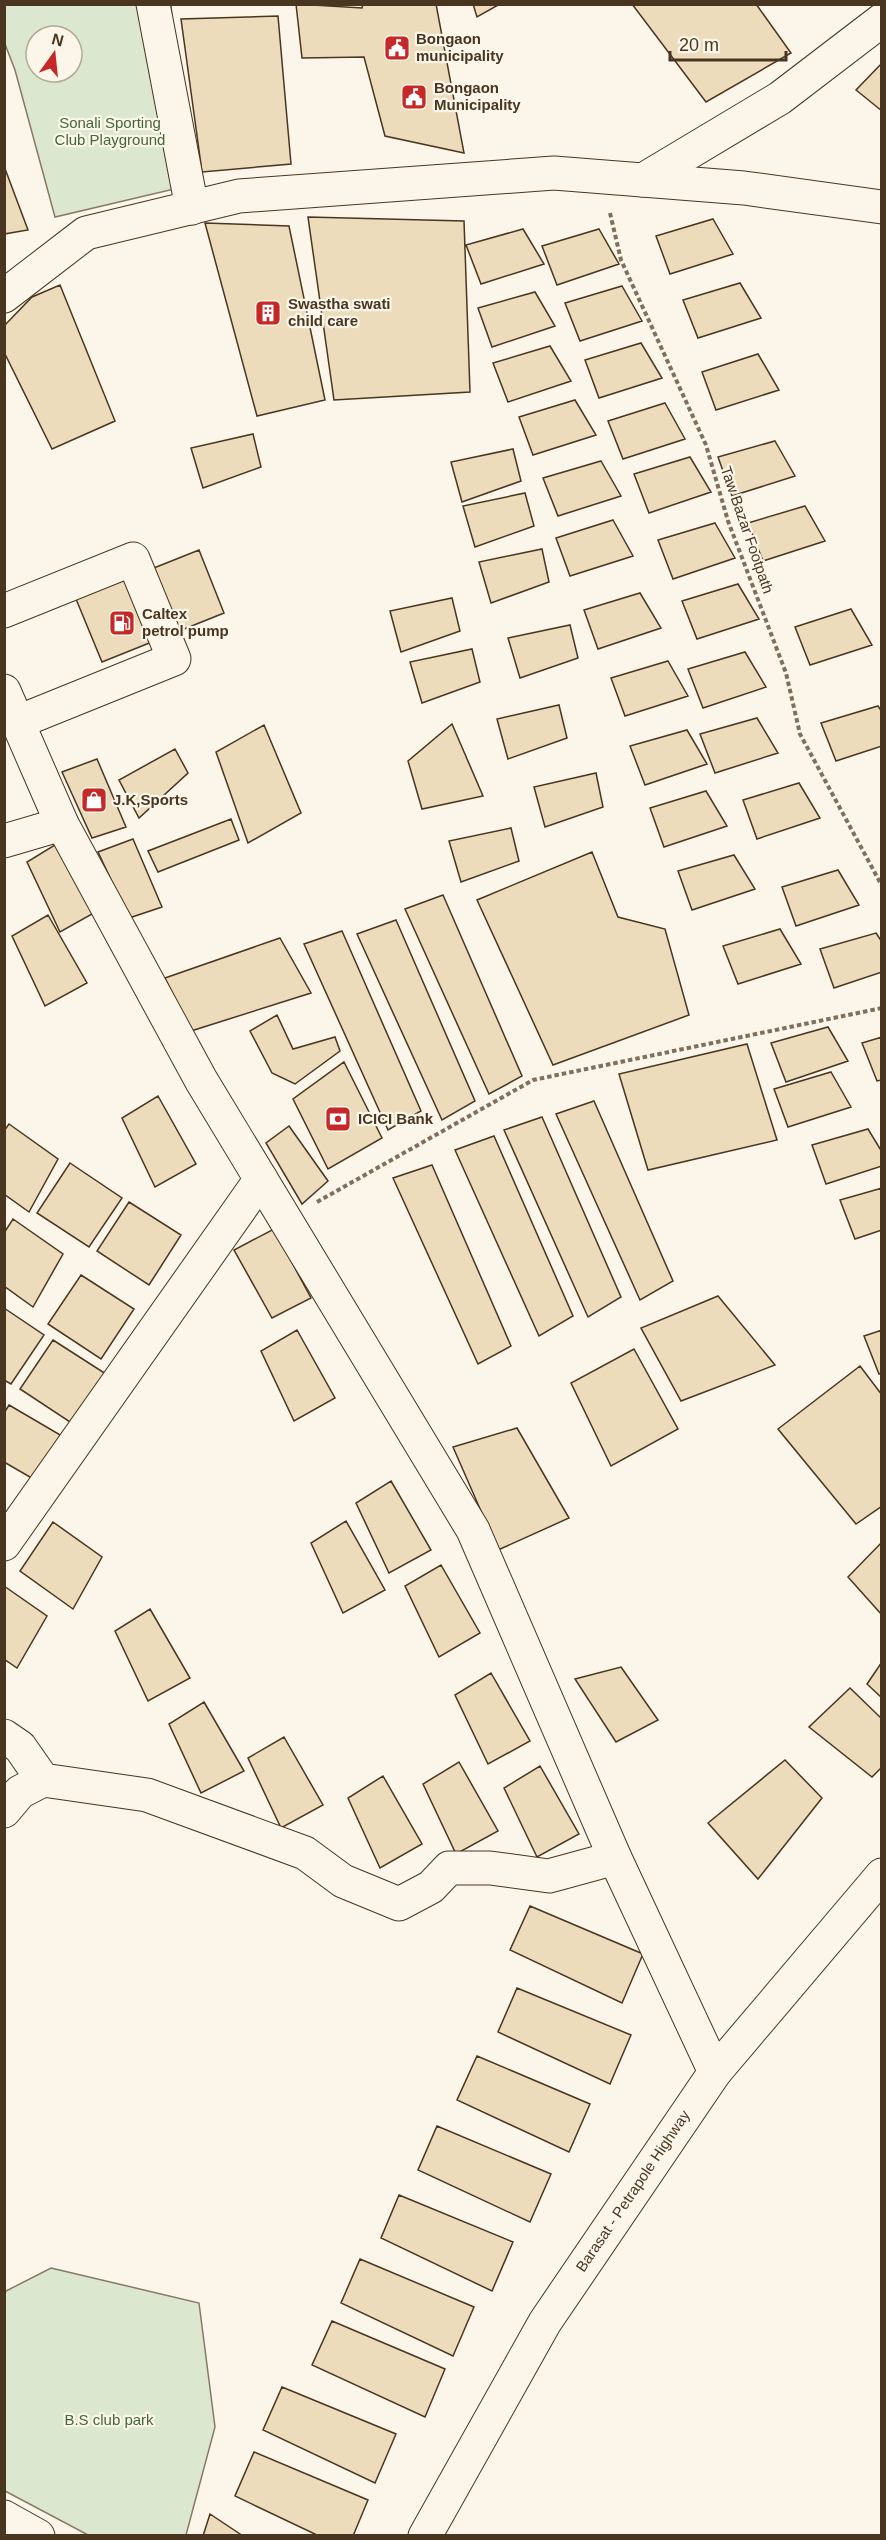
<svg xmlns="http://www.w3.org/2000/svg" width="886" height="2540" viewBox="0 0 886 2540" font-family="Arial,sans-serif">
<style>
.green{fill:#dce7d0;stroke:#887966;stroke-width:1.5;fill-rule:evenodd}
.building{fill:#ecdcbc;stroke:#4a3520;stroke-width:1.5}
.lines{fill:none;stroke-linecap:round;stroke-linejoin:round}
.minor-casing{stroke:#4a3520;stroke-width:35}
.major-casing{stroke:#4a3520;stroke-width:35}
.highway-casing{stroke:#4a3520;stroke-width:35}
.path{stroke:#7f6f5c;stroke-width:4;stroke-dasharray:4.5 3;stroke-linecap:butt}
.minor{stroke:#fbf6e9;stroke-width:33}
.major{stroke:#fbf6e9;stroke-width:33}
.highway{stroke:#fbf6e9;stroke-width:33}
.labels{text-anchor:middle;stroke-width:4.5;stroke-linejoin:round;paint-order:stroke}
.poi-label{font-size:15px;font-weight:bold;fill:#4a3520;stroke:#fbf6e9;text-anchor:start}
.park-label{font-size:15px;fill:#436837;stroke:#fbf6e9}
.street-label{font-size:15px;fill:#4a3520;stroke:#fbf6e9}
</style>
<rect width="100%" height="100%" fill="#fbf6e9"/>
<path class="green" d="M5,5H171L187,186L55,217L15,70L5,44ZM36,36H72V72H36Z
M51,2268L199,2303L215,2427L186,2535H88L5,2491V2294L6,2291Z"/>
<path class="building" d="M296,4L362,8L363,4H436L464,153L385,136L364,57L302,58Z
M473,4H500L477,17Z
M632,4H756L791,53L706,102Z
M278,16L291,164L202,172L181,19Z
M882,63V111L856,90Z
M4,166L28,230L4,234Z
M308,217L464,221L470,392L334,400Z
M713,219L733,254L670,274L656,236Z
M205,223L289,226L325,400L257,416Z
M523,229L544,264L481,284L466,245Z
M599,229L619,264L557,285L542,246Z
M740,283L761,318L698,338L683,300Z
M60,285L115,421L52,449L4,352V326L32,297Z
M622,286L642,321L580,341L565,303Z
M535,292L555,326L492,347L478,308Z
M641,343L662,378L599,398L585,360Z
M550,346L571,381L508,402L493,363Z
M758,354L779,390L716,410L702,372Z
M575,400L596,435L533,455L519,417Z
M665,403L685,439L623,459L608,421Z
M253,434L261,467L203,488L191,448Z
M775,441L795,476L732,496L718,457Z
M513,449L521,481L462,502L451,462Z
M690,457L711,492L649,513L634,474Z
M601,461L621,496L558,516L543,478Z
M525,493L534,526L475,547L463,506Z
M805,506L825,541L763,561L748,523Z
M613,520L633,556L570,576L556,538Z
M715,523L735,558L673,579L658,540Z
M542,549L549,582L491,603L479,562Z
M199,550L224,613L102,662L76,599Z
M738,584L759,619L697,639L682,601Z
M640,593L661,628L598,649L584,610Z
M452,598L460,631L401,652L390,611Z
M851,609L872,645L810,665L795,627Z
M570,625L578,658L520,678L508,638Z
M472,649L480,682L422,703L410,662Z
M745,652L766,687L703,708L688,669Z
M668,661L688,696L625,716L611,678Z
M559,705L567,738L508,759L497,719Z
M878,706L882,712V746L836,761L821,723Z
M757,718L778,753L715,773L700,734Z
M452,724L483,796L422,809L408,761Z
M264,725L301,813L248,843L216,752Z
M687,730L707,764L645,785L630,746Z
M175,749L188,773L139,818L119,780Z
M97,759L126,827L92,838L62,772Z
M596,773L603,807L545,827L534,787Z
M799,783L820,818L757,839L743,800Z
M706,791L727,826L664,847L650,808Z
M231,819L239,840L158,872L148,851Z
M511,828L519,861L461,882L449,841Z
M133,839L162,907L129,918L98,852Z
M63,840L101,909L60,932L27,862Z
M592,852L618,917L665,929L689,1015L553,1065L477,900Z
M734,855L755,889L692,910L678,871Z
M838,870L859,905L796,926L782,887Z
M443,895L522,1076L489,1094L405,909Z
M48,915L87,983L45,1006L12,936Z
M396,920L475,1101L442,1120L357,934Z
M780,929L801,964L738,984L723,946Z
M342,931L421,1111L388,1130L304,944Z
M876,933L882,942V972L834,988L820,949Z
M280,938L311,993L191,1031L165,978Z
M277,1015L293,1049L335,1037L340,1051L295,1084L272,1073L250,1031Z
M828,1027L848,1061L786,1082L771,1043Z
M882,1037V1080L877,1081L862,1043Z
M747,1044L777,1140L648,1170L619,1074Z
M344,1062L382,1138L328,1169L293,1099Z
M831,1072L851,1107L788,1127L774,1089Z
M158,1096L196,1164L155,1187L122,1118Z
M594,1101L673,1281L640,1300L556,1114Z
M542,1117L621,1297L588,1317L504,1130Z
M9,1124L58,1159L29,1212L4,1194V1131Z
M289,1126L328,1181L302,1204L266,1143Z
M868,1129L882,1152V1166L826,1184L812,1145Z
M494,1136L573,1316L539,1336L455,1150Z
M70,1163L122,1198L89,1247L37,1213Z
M432,1165L511,1346L478,1364L393,1178Z
M882,1188V1230L855,1239L840,1200Z
M129,1202L181,1235L149,1285L97,1251Z
M13,1219L63,1254L33,1307L4,1286V1233Z
M274,1229L311,1298L272,1318L234,1250Z
M81,1275L134,1309L101,1359L48,1324Z
M718,1296L775,1365L681,1401L641,1328Z
M4,1308L44,1335L11,1384L4,1380Z
M297,1330L335,1398L294,1421L261,1351Z
M882,1330V1373L879,1374L864,1336Z
M53,1340L106,1374L73,1424L20,1389Z
M634,1349L678,1429L611,1466L571,1383Z
M860,1366L882,1395V1506L856,1524L778,1429Z
M9,1405L62,1436L35,1480L4,1462V1413Z
M517,1428L569,1518L498,1550L453,1447Z
M391,1481L431,1550L389,1573L356,1503Z
M346,1521L385,1590L343,1613L311,1543Z
M53,1522L102,1557L73,1609L20,1571Z
M882,1542V1615L848,1577Z
M441,1565L480,1633L439,1657L405,1586Z
M4,1586L47,1616L17,1668L4,1659Z
M150,1609L190,1678L148,1701L115,1631Z
M882,1662V1698L867,1684Z
M621,1667L658,1720L616,1742L575,1679Z
M491,1673L530,1741L488,1764L455,1695Z
M850,1688L882,1719V1767L872,1777L809,1727Z
M204,1702L244,1771L201,1793L169,1724Z
M284,1737L323,1805L281,1828L248,1758Z
M785,1760L822,1798L758,1879L708,1823Z
M459,1762L498,1831L456,1854L423,1784Z
M540,1766L579,1834L537,1857L504,1788Z
M383,1776L422,1844L380,1868L348,1798Z
M530,1906L643,1954L622,2003L510,1950Z
M517,1988L631,2035L610,2084L498,2032Z
M477,2056L590,2104L569,2152L457,2100Z
M437,2126L551,2174L530,2222L418,2170Z
M399,2195L513,2242L492,2291L381,2238Z
M360,2259L474,2307L453,2356L341,2303Z
M332,2321L445,2369L425,2417L312,2365Z
M282,2387L396,2434L375,2483L263,2430Z
M254,2452L368,2500L353,2536H319L235,2496Z
M210,2514L243,2536H203Z"/>
<g class="lines">
<defs>
<path id="minor" d="M153,4L192,208
M643,180L780,98L882,20
M4,611L133,559L174,659L18,722
M4,841L62,824
M4,1544L261,1179
M4,1736L20,1747L43,1780
M4,1811L20,1792L43,1780L147,1795L305,1853L343,1881L399,1904L431,1887L449,1868H490L549,1876L615,1858
M4,2517L38,2536"/>
<path id="major" d="M4,296L86,233L239,196L554,173L744,188L882,207
M4,691L62,824L201,1080L473,1530L615,1858L715,2072"/>
<path id="highway" d="M425,2536L545,2322L715,2072L882,1875"/>
</defs>
<use href="#minor" class="minor-casing"/>
<use href="#major" class="major-casing"/>
<use href="#highway" class="highway-casing"/>
<path class="path" d="M610,213L621,260L706,445L728,521L786,673L800,734L882,886
M317,1202L533,1080L882,1008"/>
<use href="#minor" class="minor"/>
<use href="#major" class="major"/>
<use href="#highway" class="highway"/>
</g>
<defs>
<symbol id="civic-square" viewBox="-11 -11 22 22"><rect x="-9" y="-9" width="18" height="18" rx="4" fill="#c62828" stroke="#fbf6e9"/><path d="M-.6-6.5H3V-4.5H.6V-3L4-1V1h2V6H-6V1h2V-1L-.6-3ZM-1.2 2.5V6h2.4V2.5Z" fill="#fff"/></symbol>
<symbol id="building-square" viewBox="-11 -11 22 22"><rect x="-9" y="-9" width="18" height="18" rx="4" fill="#c62828" stroke="#fbf6e9"/><path d="M-4-6H4V6H1V3H-1V6H-4ZM-2.5-4.3h1.7v1.8h-1.7ZM.8-4.3h1.7v1.8H.8ZM-2.5-1h1.7V.8h-1.7ZM.8-1h1.7V.8H.8Z" fill="#fff"/></symbol>
<symbol id="fuel-square" viewBox="-11 -11 22 22"><rect x="-9" y="-9" width="18" height="18" rx="4" fill="#c62828" stroke="#fbf6e9"/><path d="M-5.5-6h7V0h2V4h1.3V-2.5L3-4.5l.8-.8L6-3V5H2.5V1h-1V6h-7ZM-4.2-4.7v3.2H.2V-4.7Z" fill="#fff"/></symbol>
<symbol id="shop-square" viewBox="-11 -11 22 22"><rect x="-9" y="-9" width="18" height="18" rx="4" fill="#c62828" stroke="#fbf6e9"/><path d="M-5-2.5h2.3a2.7 3.5 0 0 1 5.4 0H5L5.5 6h-11ZM-1.5-2.5h3a1.5 2.3 0 0 0-3 0Z" fill="#fff"/></symbol>
<symbol id="bank-square" viewBox="-11 -11 22 22"><rect x="-9" y="-9" width="18" height="18" rx="4" fill="#c62828" stroke="#fbf6e9"/><path d="M-6-4H6V4H-6ZM0-2.3a2.3 2.3 0 1 0 0 4.6a2.3 2.3 0 1 0 0-4.6Z" fill="#fff"/></symbol>
</defs>
<g fill-rule="evenodd">
<use href="#civic-square" x="382" y="33" width="30" height="30"/>
<use href="#civic-square" x="399" y="82" width="30" height="30"/>
<use href="#building-square" x="253" y="298" width="30" height="30"/>
<use href="#fuel-square" x="107" y="608" width="30" height="30"/>
<use href="#shop-square" x="79" y="785" width="30" height="30"/>
<use href="#bank-square" x="323" y="1104" width="30" height="30"/>
</g>
<g class="labels">
<g class="poi-label">
<text x="416" y="44">Bongaon<tspan x="416" dy="17">municipality</tspan></text>
<text x="434" y="93">Bongaon<tspan x="434" dy="17">Municipality</tspan></text>
<text x="288" y="309">Swastha swati<tspan x="288" dy="17">child care</tspan></text>
<text x="142" y="619">Caltex<tspan x="142" dy="17">petrol pump</tspan></text>
<text x="113" y="805">J.K,Sports</text>
<text x="358" y="1124">ICICI Bank</text>
</g>
<g class="park-label">
<text x="110" y="128">Sonali Sporting<tspan x="110" dy="17">Club Playground</tspan></text>
<text x="109" y="2425">B.S club park</text>
</g>
<g class="street-label">
<text transform="translate(747 530) rotate(71)" y="5">Taw Bazar Footpath</text>
<text transform="translate(633 2191) rotate(-56)" y="5">Barasat - Petrapole Highway</text>
</g>
</g>
<rect width="886" height="2540" fill="none" stroke="#4a3520" stroke-width="12"/>
<g transform="translate(54 54) rotate(15)"><circle r="28" fill="#fbf6e9" stroke="#b4a999" stroke-width="1.5"/>
<path d="M0-4.5L10 22L0 15L-10 22Z" fill="#c62828"/>
<text y="-9" font-size="16" font-weight="bold" text-anchor="middle" fill="#4a3520">N</text>
</g>
<path d="M670 51v9h116v-9" fill="none" stroke="#4a3520" stroke-width="3"/>
<text x="679" y="51" font-size="18" fill="#4a3520" stroke="#fbf6e9" stroke-width="4.5" paint-order="stroke">20 m</text>
</svg>
